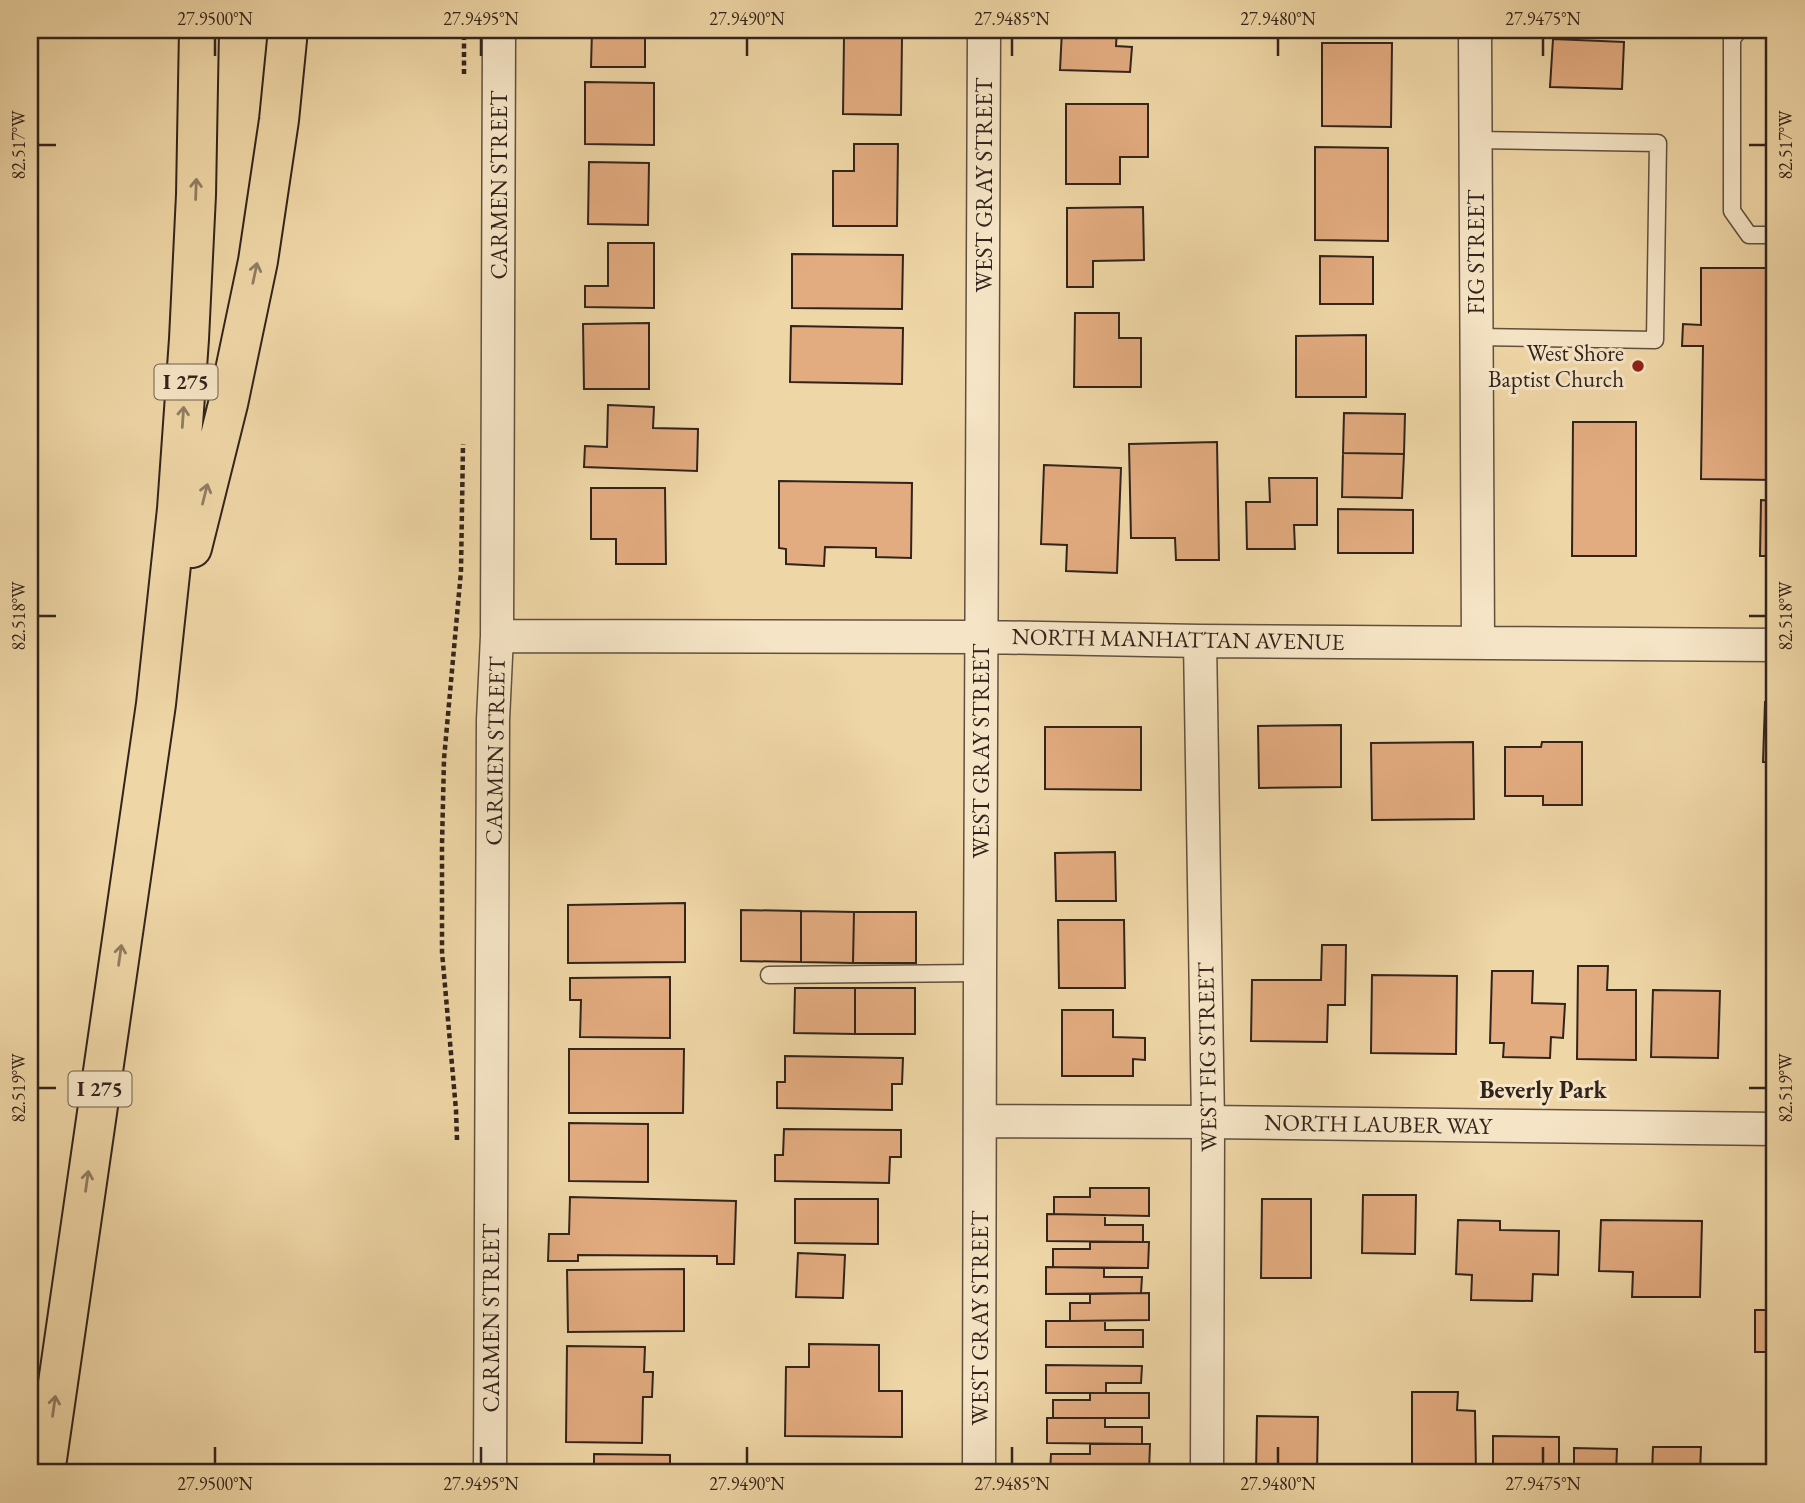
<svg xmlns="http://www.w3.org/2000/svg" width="1805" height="1503" viewBox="0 0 1805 1503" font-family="'EB Garamond',serif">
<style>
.building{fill:#e3ab80;stroke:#32241d;stroke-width:2}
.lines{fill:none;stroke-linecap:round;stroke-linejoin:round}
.service-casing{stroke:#61503f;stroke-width:19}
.minor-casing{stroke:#61503f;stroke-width:35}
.motorway-casing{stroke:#32241d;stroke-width:42}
.path{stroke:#32241d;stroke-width:4.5;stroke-dasharray:5 3.5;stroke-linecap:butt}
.service{stroke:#f5e4c5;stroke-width:16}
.minor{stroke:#f5e4c5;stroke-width:32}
.motorway{stroke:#efd6a6;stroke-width:38}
.oneway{stroke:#907d62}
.ticks{fill:none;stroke:#32241d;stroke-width:2.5}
.poi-dot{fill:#8f2418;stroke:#f5e4c5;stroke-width:2.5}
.labels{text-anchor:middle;stroke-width:6;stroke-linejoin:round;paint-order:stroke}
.shield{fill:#f5e4c5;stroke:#6c5e4f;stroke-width:2}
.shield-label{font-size:21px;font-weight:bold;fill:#32241d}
.street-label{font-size:23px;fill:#32241d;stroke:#f5e4c5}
.poi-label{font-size:23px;fill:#32241d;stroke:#f5e4c5;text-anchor:end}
.neighbourhood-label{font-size:24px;font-weight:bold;fill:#32241d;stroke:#f5e4c5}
.neatline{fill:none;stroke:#32241d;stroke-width:2.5}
.ticks-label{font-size:18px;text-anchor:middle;fill:#32241d}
</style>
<rect width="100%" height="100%" fill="#efd6a6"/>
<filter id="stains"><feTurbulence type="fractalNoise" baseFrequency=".00286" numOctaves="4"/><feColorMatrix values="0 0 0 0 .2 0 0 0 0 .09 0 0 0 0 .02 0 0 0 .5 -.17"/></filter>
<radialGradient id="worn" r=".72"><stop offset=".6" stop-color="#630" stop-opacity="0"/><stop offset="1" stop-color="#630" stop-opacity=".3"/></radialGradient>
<path class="building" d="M592,30H645V67H591Z
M1062,30H1117L1116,46L1132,47L1130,72L1060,70Z
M1766,30H1775V73H1766Z
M844,38H902L901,115L843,114Z
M1553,39L1624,42L1622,89L1550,87Z
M1322,43H1392L1391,127L1322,126Z
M585,82L654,83V145L585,144Z
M1066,104H1148V157H1120V184H1066Z
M854,144H898L897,226H833V171H854Z
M1315,147L1388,148V241L1315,240Z
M1769,158H1775V206L1767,205Z
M589,162L649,163L648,225L588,224Z
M1143,207L1144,260L1093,261V287H1067V208Z
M608,243H654V308L585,307V286H608Z
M792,254L903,255L902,309L792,308Z
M1320,256L1373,257V304H1320Z
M1701,268H1775V480L1701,479L1703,346H1682L1683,324L1701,325Z
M1075,313H1119V338H1141V387H1074Z
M649,323V389H584L583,324Z
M791,326L903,328L902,384L790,382Z
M1366,335V397H1296V336Z
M608,405L654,407L653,428L698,429L697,471L584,467L585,446L607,447Z
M1344,413L1405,414L1404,454L1343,453Z
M1573,422H1636V556H1572Z
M1217,442L1219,560H1176L1175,538H1131L1129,444Z
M1343,453L1404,454L1402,498L1342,497Z
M1044,465L1121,468L1117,573L1066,571L1067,545L1041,544Z
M1269,478H1317V525H1294L1295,549H1247L1246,502H1270Z
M779,481L912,483L911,558L876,557V548L825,547L824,566L786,564V549L779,548Z
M591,488H665L666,564H616V539H591Z
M1761,500L1775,501V556H1760Z
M1338,509L1413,510V553H1338Z
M1765,702L1775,703V762H1763Z
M1341,725V787L1259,788L1258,726Z
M1045,727H1141V790L1045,789Z
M1473,742L1474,819L1372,820L1371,743Z
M1542,742H1582V805H1543V796H1505V747H1541Z
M1115,852L1116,901H1056L1055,853Z
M685,903V962L568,963V905Z
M741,910L801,911V962L741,961Z
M801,911L854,912L853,963L801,962Z
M854,912H916V963H853Z
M1058,920H1124L1125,988H1059Z
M1322,945H1346L1345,1005H1328L1327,1042L1251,1041L1252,980H1321Z
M1578,966H1608L1607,990H1636V1060L1577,1059Z
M1492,971H1533L1532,1003L1565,1004L1563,1038L1551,1037L1550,1058L1503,1057L1504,1043H1490Z
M1372,975L1457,976L1456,1054L1371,1053Z
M670,977V1038L580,1037L581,1000H570V978Z
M795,988H855V1034L794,1033Z
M855,988H915V1034H855Z
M1653,990L1720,991L1718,1058L1651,1057Z
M1062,1010H1113V1037L1145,1038V1060L1133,1059V1076H1062Z
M569,1049H684L683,1113H569Z
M785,1056L903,1058L902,1084H892V1110L777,1108V1082H785Z
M569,1123L648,1124V1182L569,1181Z
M784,1129L901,1130V1157H890L889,1183L775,1181V1155H783Z
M1090,1188H1149V1216L1054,1214V1197H1090Z
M1363,1195H1416L1415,1254L1362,1253Z
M570,1197L736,1201L734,1264H717V1256L578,1255V1261H548L549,1234H569Z
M795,1199H878V1244L795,1243Z
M1262,1199H1311V1278H1261Z
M1047,1214L1105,1215V1225H1143V1242L1047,1241Z
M1458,1220L1500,1221V1230L1559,1231L1558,1275L1533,1274L1532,1301L1471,1300L1472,1275L1456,1274Z
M1601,1220L1702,1221L1700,1297H1632L1633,1272L1599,1271Z
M1090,1242H1149L1148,1268L1053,1267V1249H1090Z
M798,1253L845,1255L843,1298L796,1297Z
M1046,1267L1104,1268V1277H1142L1141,1293L1046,1294Z
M684,1269V1331L568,1332L567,1270Z
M1149,1293V1320L1070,1321V1303H1090V1294Z
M1755,1310H1775V1352H1755Z
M1046,1321H1105V1330H1143V1347H1046Z
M809,1344L879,1345V1391H902V1437L785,1436L786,1367H809Z
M567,1346L645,1347L644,1372H653L652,1397H643L642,1443L566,1442Z
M1046,1365L1142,1366L1141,1383H1106V1393H1046Z
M1412,1392H1458L1457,1410L1475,1411L1476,1473H1412Z
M1090,1393H1149V1418H1053V1400H1090Z
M1257,1416L1318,1417L1317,1473H1256Z
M1047,1418H1105V1427H1142V1444L1047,1443Z
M1493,1436L1559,1437V1473H1493Z
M1090,1444H1150L1149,1472H1050L1051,1454H1090Z
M1653,1447H1701L1700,1473H1652Z
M1574,1448L1617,1449L1616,1473H1574Z
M594,1454L670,1455V1473H594Z
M1046,1472H1104V1473H1046Z"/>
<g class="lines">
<defs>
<path id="service" d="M1739,30L1732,39V211L1749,235H1775
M1475,140L1658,143L1655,340L1477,337
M769,975L980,973"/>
<path id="minor" d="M1475,30L1478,643
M497,636L982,637L1200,641L1775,645
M1200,641L1208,1122L1207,1473
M980,1121L1208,1122L1775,1129
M490,1473L493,720L497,636L499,30
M979,1473L980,973L984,30"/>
<path id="motorway" d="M192,548L228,404L258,261L279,120L288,30
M45,1473L156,704L177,509L189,339L196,195L199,30"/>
</defs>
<use href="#service" class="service-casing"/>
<use href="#minor" class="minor-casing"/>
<use href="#motorway" class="motorway-casing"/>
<path class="path" d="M464,74V38
M457,1140L456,1110L442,952V845L444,759L461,571L463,444"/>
<use href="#service" class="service"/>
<use href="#minor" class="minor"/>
<use href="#motorway" class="motorway"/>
</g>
<defs><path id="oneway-shaft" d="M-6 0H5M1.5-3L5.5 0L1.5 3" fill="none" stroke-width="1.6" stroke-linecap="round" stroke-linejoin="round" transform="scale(1.75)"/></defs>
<g class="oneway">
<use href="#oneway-shaft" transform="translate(196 189) rotate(-88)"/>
<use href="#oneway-shaft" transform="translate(255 273) rotate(-78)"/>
<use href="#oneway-shaft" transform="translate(183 417) rotate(-86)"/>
<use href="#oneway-shaft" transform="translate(205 494) rotate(-76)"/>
<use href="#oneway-shaft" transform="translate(120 955) rotate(-82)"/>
<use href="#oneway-shaft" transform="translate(87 1181) rotate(-82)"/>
<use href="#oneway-shaft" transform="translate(54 1406) rotate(-82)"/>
</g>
<path class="ticks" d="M215,38V56M481,38V56M747,38V56M1012,38V56M1278,38V56M1543,38V56M38,145H56M1749,145H1766M38,616H56M1749,616H1766M38,1088H56M1749,1088H1766M215,1447V1464M481,1447V1464M747,1447V1464M1012,1447V1464M1278,1447V1464M1543,1447V1464"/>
<circle class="poi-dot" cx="1638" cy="366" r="7"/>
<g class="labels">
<g class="shield">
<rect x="154.5" y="364.5" width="63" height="35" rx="5"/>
<rect x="68.5" y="1071.5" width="63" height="35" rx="5"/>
</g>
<g class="shield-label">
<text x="186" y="389">I 275</text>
<text x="100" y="1096">I 275</text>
</g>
<g class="street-label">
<text transform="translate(499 185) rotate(-90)" y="8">CARMEN STREET</text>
<text transform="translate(984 185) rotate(-90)" y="8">WEST GRAY STREET</text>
<text transform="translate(1476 252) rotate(-90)" y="8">FIG STREET</text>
<text transform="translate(1178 639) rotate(1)" y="8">NORTH MANHATTAN AVENUE</text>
<text transform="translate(495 751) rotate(-89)" y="8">CARMEN STREET</text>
<text transform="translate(981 751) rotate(-90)" y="8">WEST GRAY STREET</text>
<text transform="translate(1207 1057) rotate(-91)" y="8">WEST FIG STREET</text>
<text transform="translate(1378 1124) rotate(1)" y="8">NORTH LAUBER WAY</text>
<text transform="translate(491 1318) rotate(-90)" y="8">CARMEN STREET</text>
<text transform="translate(980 1318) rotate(-90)" y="8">WEST GRAY STREET</text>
</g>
<g class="poi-label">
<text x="1624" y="361">West Shore<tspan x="1624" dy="26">Baptist Church</tspan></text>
</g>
<g class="neighbourhood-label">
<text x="1543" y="1098">Beverly Park</text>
</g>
</g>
<rect width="1805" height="1503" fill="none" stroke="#efd6a6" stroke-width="77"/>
<rect x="38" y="38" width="1728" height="1426" class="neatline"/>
<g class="ticks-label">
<text x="215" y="25">27.9500°N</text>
<text x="481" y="25">27.9495°N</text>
<text x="747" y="25">27.9490°N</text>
<text x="1012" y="25">27.9485°N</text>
<text x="1278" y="25">27.9480°N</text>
<text x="1543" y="25">27.9475°N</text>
<text transform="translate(1786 145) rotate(-90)" y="6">82.517°W</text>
<text transform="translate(19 145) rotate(-90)" y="6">82.517°W</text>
<text transform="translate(1786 616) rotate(-90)" y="6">82.518°W</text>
<text transform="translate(19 616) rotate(-90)" y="6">82.518°W</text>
<text transform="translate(1786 1088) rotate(-90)" y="6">82.519°W</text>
<text transform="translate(19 1088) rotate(-90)" y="6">82.519°W</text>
<text x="215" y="1490">27.9500°N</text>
<text x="481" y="1490">27.9495°N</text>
<text x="747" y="1490">27.9490°N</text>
<text x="1012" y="1490">27.9485°N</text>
<text x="1278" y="1490">27.9480°N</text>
<text x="1543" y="1490">27.9475°N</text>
</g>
<rect width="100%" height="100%" filter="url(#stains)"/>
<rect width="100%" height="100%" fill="url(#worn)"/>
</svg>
